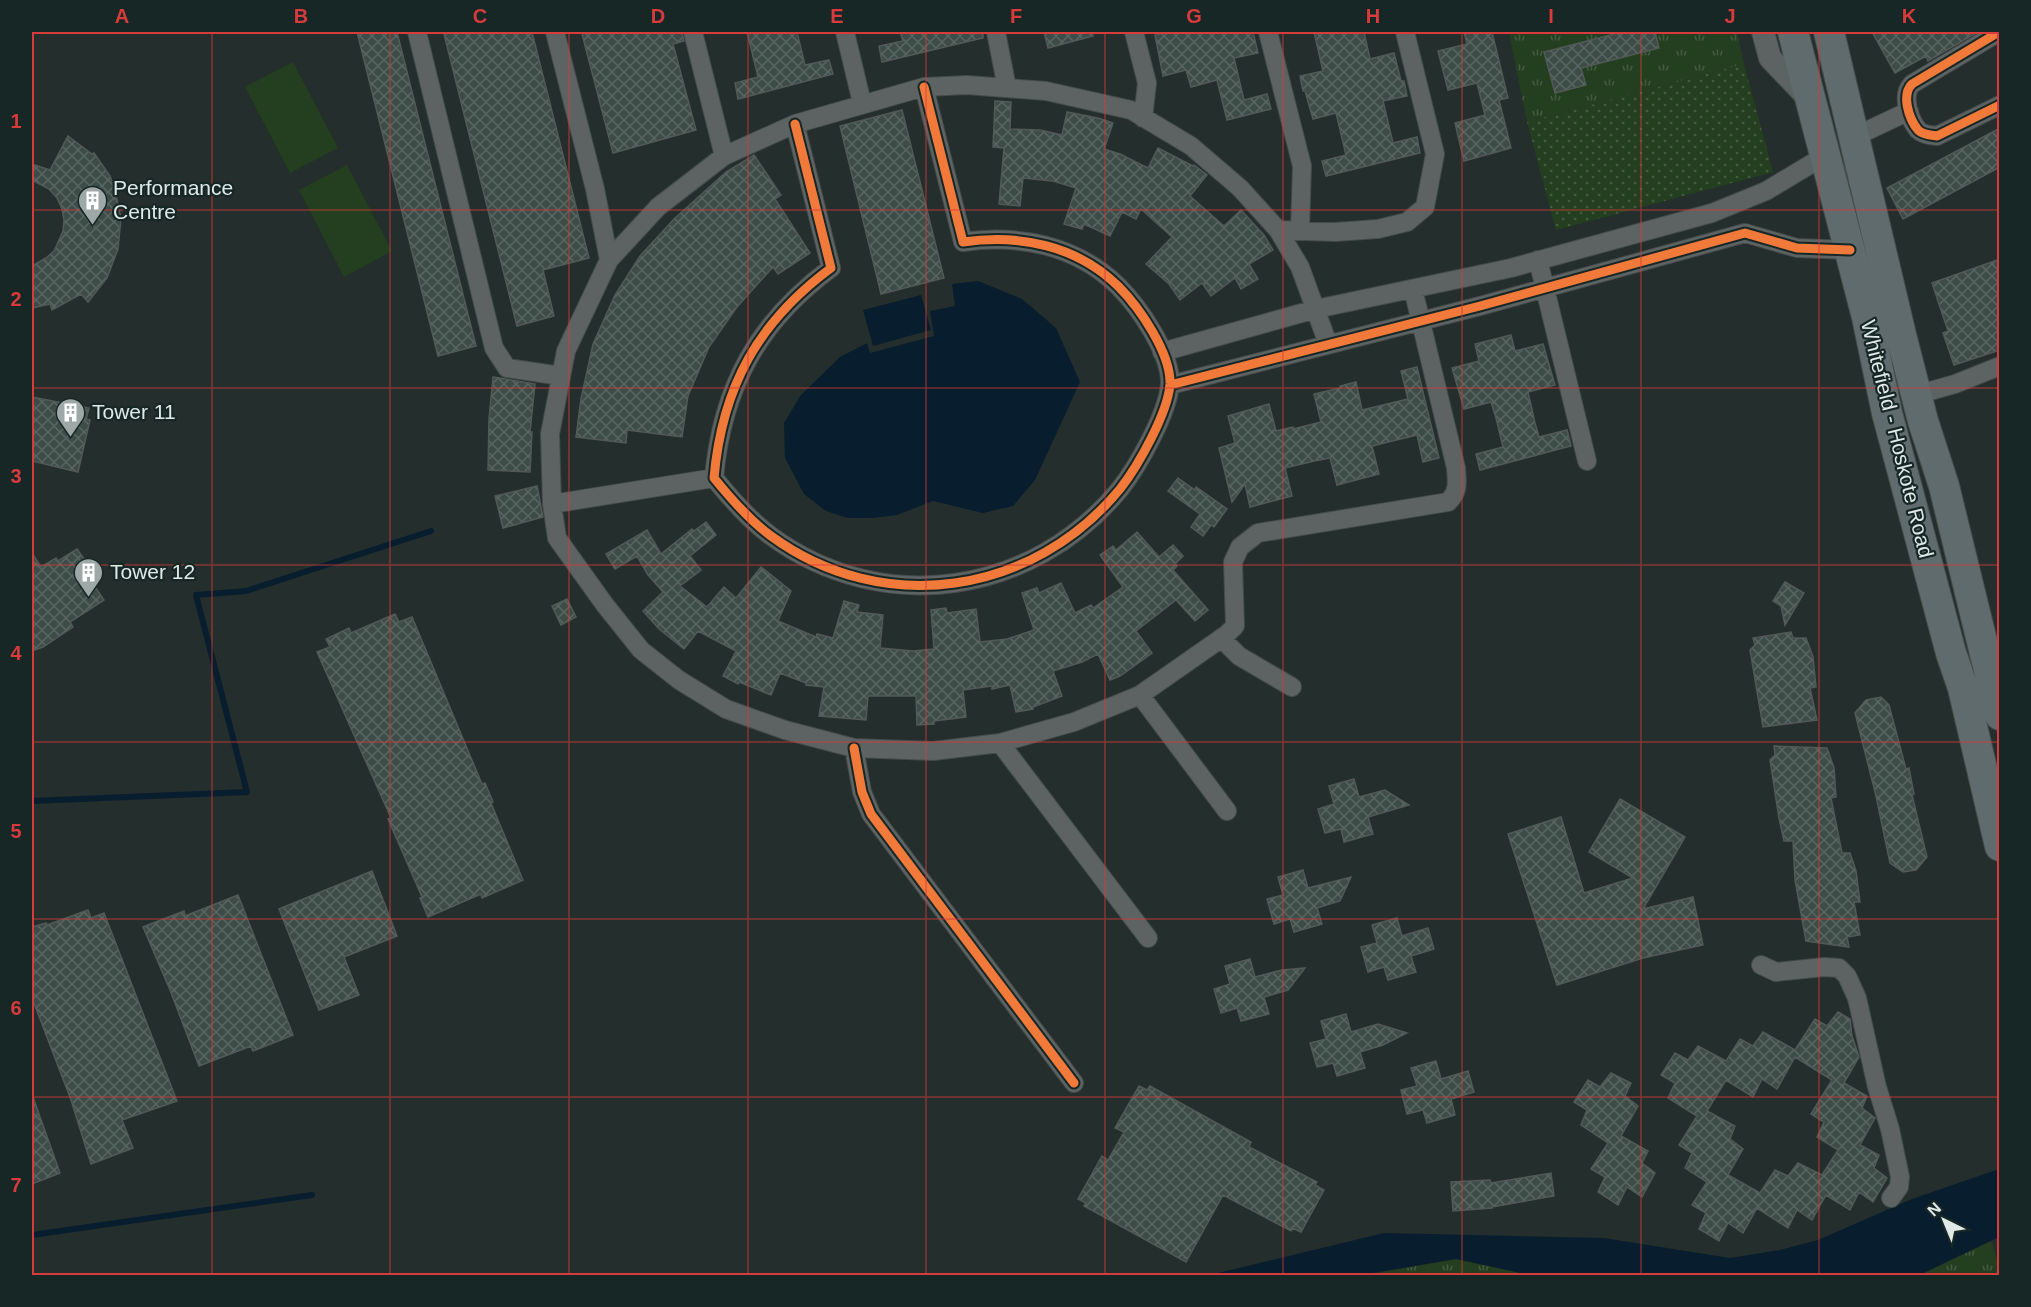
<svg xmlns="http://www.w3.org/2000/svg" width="2031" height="1307" viewBox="0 0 2031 1307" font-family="Arial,sans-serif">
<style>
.grass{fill:url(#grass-tufts)}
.park{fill:url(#park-dots)}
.garden{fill:#243f1f}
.water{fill:#081e2e}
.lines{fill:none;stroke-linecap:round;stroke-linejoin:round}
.stream{stroke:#081e2e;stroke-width:6}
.building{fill:url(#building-cross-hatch);stroke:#525957;stroke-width:1.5;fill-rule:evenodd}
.minor-casing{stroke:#444b4a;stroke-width:20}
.tertiary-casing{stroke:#444b4a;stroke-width:24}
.primary-casing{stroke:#444b4a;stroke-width:32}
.minor{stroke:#5c6362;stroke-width:18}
.tertiary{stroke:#5c6362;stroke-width:22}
.primary{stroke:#5f6b6d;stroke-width:30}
.cycleway-casing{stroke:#172726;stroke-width:13}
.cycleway{stroke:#f17a3a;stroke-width:9}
.grid{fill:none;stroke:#d73b3b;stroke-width:1.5;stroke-opacity:0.55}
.labels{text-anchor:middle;stroke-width:4.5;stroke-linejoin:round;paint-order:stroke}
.poi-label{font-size:21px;fill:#dfe9e8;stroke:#172726;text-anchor:start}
.street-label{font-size:21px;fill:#dfe9e8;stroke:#172726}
.neatline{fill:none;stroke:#d73b3b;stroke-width:2}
.grid-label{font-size:20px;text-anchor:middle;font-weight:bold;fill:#d73b3b}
</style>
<defs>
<pattern id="grass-tufts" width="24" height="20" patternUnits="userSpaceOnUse" patternTransform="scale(1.5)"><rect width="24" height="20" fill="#243f1f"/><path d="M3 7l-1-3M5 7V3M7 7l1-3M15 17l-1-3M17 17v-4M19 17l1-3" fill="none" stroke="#435b40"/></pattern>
<pattern id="park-dots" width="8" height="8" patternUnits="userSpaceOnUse" patternTransform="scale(1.5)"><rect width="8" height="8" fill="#243f1f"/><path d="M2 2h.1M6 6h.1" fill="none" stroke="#435b40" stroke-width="1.8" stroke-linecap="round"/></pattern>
<pattern id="building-cross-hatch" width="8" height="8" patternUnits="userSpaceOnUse" patternTransform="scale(1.5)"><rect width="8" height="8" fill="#3d4c47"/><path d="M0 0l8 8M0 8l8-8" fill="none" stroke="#596662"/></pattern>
</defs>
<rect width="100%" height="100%" fill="#242e2c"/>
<path class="grass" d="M1509,32H1737L1744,64L1527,122Z
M1991,1241L1999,1266V1275L1919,1276Z
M1456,1259L1534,1275L1361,1276Z"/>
<path class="park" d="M1744,64L1773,172L1556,230L1527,122Z"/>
<path class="garden" d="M293,62L338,148L290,173L245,87Z
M347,165L392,251L344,277L299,190Z"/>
<path class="water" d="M978,281L1022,299L1056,328L1080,382L1035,480L1013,506L983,513L933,501L897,515L872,518H848L826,511L804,494L785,458L784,423L801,395L840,357L867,343L870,353L934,336L930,311L955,306L952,284Z
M921,295L931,330L873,346L863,310Z
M1999,1169V1237L1919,1275L1534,1276L1456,1259L1361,1275H1210L1384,1233L1604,1238L1730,1258L1780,1250L1818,1240L1912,1199Z"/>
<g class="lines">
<path class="stream" d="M32,801L247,792L196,595L246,591L431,531
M32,1235L312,1195"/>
</g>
<path class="building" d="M357,32H397L476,346L438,356Z
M455,32H532L589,258L543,270L554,316L517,326L444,34Z
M590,32H682L684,41L673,44L696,130L613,153L582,34Z
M747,32H797L805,65L829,60L833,74L738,99L735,83L758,77Z
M900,32H983V38L882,62L879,46L903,41Z
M1044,32H1092L1093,36L1048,48Z
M1171,32H1253L1258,53L1234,58L1244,100L1267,94L1271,109L1227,120L1217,80L1191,87L1186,70L1163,76L1155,35Z
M1314,32H1364L1370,59L1394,53L1401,81H1404L1407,96L1383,101L1393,143L1417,137L1420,153L1326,176L1322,161L1346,155L1336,113L1313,119L1305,91H1303L1300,76L1323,71Z
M1464,32H1492L1508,98L1499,100L1511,148L1464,161L1455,123L1485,115L1477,83L1448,90L1438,51L1467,44Z
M1622,32H1655L1659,48L1581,68L1586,85L1555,93L1544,52Z
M1872,32H1978L1928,61L1926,56L1895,73Z
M995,101L1011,102L1010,129L1040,130L1062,135L1067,112L1098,118L1113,123L1104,149L1120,154L1148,168L1158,148L1193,166L1194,165L1207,175L1190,196L1224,226L1241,210L1264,235L1273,250L1249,264L1258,279L1241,289L1235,278L1211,296L1202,283L1180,300L1169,284L1146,264L1172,237L1141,209L1136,219L1122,212L1110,236L1084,224L1082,229L1064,224L1076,188L1053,181L1023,178L1020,206L999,204L1004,148L993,147Z
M902,110L944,278L881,294L840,126Z
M2000,128V167L1903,219L1887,188Z
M68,136L92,154L94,153L110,176L115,190L121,218L118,249L107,278L88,302L81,294L52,310L50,304L32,308V266L46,258L54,251L63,231L64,220L62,209L57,198L49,189L32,180V164L50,170Z
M754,155L781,195L775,199L810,253L778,274L773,267L737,307L709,347L688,396L682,437L627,430L626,443L576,437L581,399L593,344L615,295L640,256L674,219L726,172Z
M2000,259V350L1954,365L1943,333L1948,331L1932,283Z
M1511,335L1515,351L1543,344L1555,385L1528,392L1535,423L1539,437L1567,430L1571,446L1480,470L1476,454L1503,447L1496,418L1491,402L1464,409L1452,368L1479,361L1475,344Z
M1417,367L1439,458L1423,462L1417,435L1372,446L1379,474L1337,485L1330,458L1314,461L1285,468L1292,496L1250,507L1245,484L1232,502L1219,448L1235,443L1228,416L1269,404L1276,431L1293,427V429L1321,422L1314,394L1340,388V386L1356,382L1362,410L1408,399L1401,371Z
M493,377L535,384L530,432H532L530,472L488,470L489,419Z
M32,397L89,408L86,419L90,420L78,472L32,461Z
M1178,478L1195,490L1196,487L1227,509L1214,527L1211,525L1203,536L1191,527L1200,514L1168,491Z
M537,486L543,517L503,528L495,496Z
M706,522L716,535L690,556L701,570L680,586L707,607L724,587L736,598L761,567L791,591L778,621L816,637L817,634L833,638L844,601L859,605L857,612L883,615L880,648L913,651L934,649L931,610L946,608L947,613L976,609L980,642L1007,639L1034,630L1022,593L1037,588L1039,593L1061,583L1075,613L1091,605L1093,608L1123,587L1100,555L1113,546L1116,550L1137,532L1159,557L1173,545L1183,556L1175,564L1177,566L1173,570L1208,610L1195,621L1176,600L1136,631L1152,653L1120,676L1110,680L1098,654L1082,662L1053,671L1062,696L1033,707V709L1016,712L1010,685L992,689V686L963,690L966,717L934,721V724L917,725L916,696H868L866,720L819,716L824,687L806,685V683L780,673L771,695L739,682L738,684L723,676L736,651L698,631L684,649L659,629L643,611L663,592L648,575L637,556L615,569L606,554L647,530L661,554L692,529L694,531Z
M77,549L89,566L84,569L87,575L104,600L70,622L73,627L43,647L32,651V553L41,567L56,558L58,561Z
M1785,582L1804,593L1785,625L1781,606L1773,601Z
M567,599L576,617L561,625L552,606Z
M395,614L399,622L412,617L482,784L485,783L493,802L491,803L523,880L482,898L481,894L428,917L420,898L422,897L388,819L391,818L317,652L330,647L326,639L349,628L351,633Z
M1791,632L1793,638H1806L1813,657L1816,687L1810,688L1817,720L1763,727L1750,650L1755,645L1753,638Z
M1881,697L1889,705L1906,769L1909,768L1914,794L1912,795L1927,857L1916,870L1903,872L1890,863L1876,796L1855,713L1866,700Z
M1774,746L1827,748L1834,768L1836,797L1831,798L1842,853H1850L1856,871L1860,902H1854L1860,935L1847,937L1849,947L1806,941L1795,880L1793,841H1784L1779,818L1770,760L1775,755Z
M1354,779L1359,797L1385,790L1409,805L1368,817L1373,834L1344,842L1341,829L1325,833L1318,809L1334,804L1329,786Z
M1620,799L1685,837L1643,909L1693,897L1703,945L1643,958L1557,985L1508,834L1561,817L1584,893L1633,878L1589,852Z
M1303,870L1308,888L1351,877L1340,901L1317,908L1322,924L1294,932L1290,919L1274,924L1267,899L1283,895L1278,877Z
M372,871L397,936L344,957L359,995L319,1010L279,909Z
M238,895L293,1035L253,1051L251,1046L199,1066L170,990L143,927L184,911L185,916Z
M88,910L91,918L104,913L177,1101L122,1120L133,1148L91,1164L71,1100L32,998V927L46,923L47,925Z
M1397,918L1402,936L1428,928L1434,949L1411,956L1416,972L1388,980L1384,967L1368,972L1361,947L1377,943L1372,925Z
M1250,959L1255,977L1282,970L1305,968L1288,990L1264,997L1269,1014L1241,1021L1237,1008L1221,1013L1214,989L1230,984L1225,966Z
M1838,1012L1850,1019L1852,1036L1859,1057L1844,1083L1867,1096L1862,1108L1875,1118L1860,1145L1879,1155L1874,1168L1887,1178L1873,1202L1859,1192L1850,1210L1826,1195L1812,1220L1797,1210L1788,1228L1757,1208L1743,1233L1728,1223L1719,1241L1699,1229L1706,1213L1692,1205L1707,1182L1685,1168L1692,1153L1679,1145L1697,1116L1668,1098L1675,1083L1661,1075L1675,1053L1688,1060L1698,1046L1726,1061L1740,1039L1753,1046L1763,1032L1795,1050L1815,1019L1827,1026ZM1795,1057L1832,1080L1811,1114L1824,1122L1817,1137L1838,1150L1822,1175L1798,1163L1788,1176L1775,1170L1760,1193L1728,1175L1743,1149L1730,1139L1735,1126L1707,1111L1726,1080L1753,1097L1762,1079L1777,1089Z
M1346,1014L1351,1032L1378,1024L1407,1033L1383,1045L1360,1052L1365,1068L1337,1076L1333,1063L1317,1067L1310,1043L1326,1039L1321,1021Z
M1436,1061L1441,1079L1468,1071L1474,1092L1451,1099L1455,1115L1427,1123L1423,1110L1407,1114L1401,1090L1417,1086L1411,1068Z
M1611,1073L1631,1083L1625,1096L1638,1106L1621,1136L1648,1151L1642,1163L1655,1173L1642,1197L1627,1187L1618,1205L1598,1192L1605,1177L1591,1169L1608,1143L1581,1125L1587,1110L1574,1102L1588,1080L1600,1087Z
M1139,1086L1147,1090L1150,1086L1251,1142L1249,1147L1317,1182L1315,1185L1324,1190L1301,1232L1292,1228L1291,1231L1223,1195L1186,1262L1084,1206L1086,1203L1078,1199L1102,1156L1108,1160L1124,1132L1115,1128Z
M33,1097L60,1173L32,1184V1098Z
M1551,1173L1554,1196L1492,1207V1208L1453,1211L1451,1182L1490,1180L1491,1183Z"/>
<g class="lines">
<defs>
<path id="minor" d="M417,32L494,348L507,368L561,376
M555,32L595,189L609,260
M693,32L724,156
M845,32L862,103
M996,32L1007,88
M1134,32L1147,83L1143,118
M1268,32L1302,166L1300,230
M1999,32L1912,84C1901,95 1909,119 1918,130C1923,135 1931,135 1937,136L2000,105
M795,124L831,268C758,322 722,387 714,478C731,499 749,520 771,536C883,618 1033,595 1120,489C1138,466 1168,413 1170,384C1171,353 1139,307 1118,286C1076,245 1019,234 963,242L924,87
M1854,137L1909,111
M1278,230L1335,232L1378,229L1407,222L1425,207L1435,154L1405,32
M1538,260L1587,461
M1162,352L1316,309L1511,268L1712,213L1766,191L1826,155
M1170,385L1480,306L1745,233L1797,248L1850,250
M1916,395L1955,384L2000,366
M714,478L552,504L550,434L566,351L609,260L658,207L724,156L795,124L924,87L967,85L1046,91L1131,110L1191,146L1240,188L1278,230L1300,267L1328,344
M552,504L557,538L605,605L641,650L679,680L726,709L785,730L854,748L933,751L1000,743L1074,722L1140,695L1226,635L1235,626L1233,562L1240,547L1258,533L1448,502C1459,492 1457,482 1456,468L1413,289
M1221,638L1239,656L1292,687
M1140,695L1227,811
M1000,743L1148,938
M854,748L862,792L871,814L1074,1083
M1761,965L1776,972L1824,967L1839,968L1847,976L1857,998L1877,1087L1890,1129L1900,1177L1899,1187L1891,1198"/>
<path id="tertiary" d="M1763,32L1770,58L1811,101"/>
<path id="primary" d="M1793,32L1867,317L1887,413L1951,653L1963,688L2000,846
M1829,32L1901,335L1923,421L1944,486L2000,715"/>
</defs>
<use href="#minor" class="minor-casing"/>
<use href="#tertiary" class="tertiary-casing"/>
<use href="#primary" class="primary-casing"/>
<use href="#minor" class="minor"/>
<use href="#tertiary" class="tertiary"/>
<use href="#primary" class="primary"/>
<defs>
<path id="cycleway" d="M1999,32L1912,84C1901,95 1909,119 1918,130C1923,135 1931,135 1937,136L2000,105
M795,124L831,268C758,322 722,387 714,478C731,499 749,520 771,536C883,618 1033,595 1120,489C1138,466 1168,413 1170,384C1171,353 1139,307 1118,286C1076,245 1019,234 963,242L924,87
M1170,385L1480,306L1745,233L1797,248L1850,250
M854,748L862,792L871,814L1074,1083"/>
</defs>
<use href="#cycleway" class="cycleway-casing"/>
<use href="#cycleway" class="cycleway"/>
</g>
<path class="grid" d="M212,32V1276M390,32V1276M569,32V1276M748,32V1276M926,32V1276M1105,32V1276M1283,32V1276M1462,32V1276M1641,32V1276M1819,32V1276M32,210H2000M32,388H2000M32,565H2000M32,742H2000M32,919H2000M32,1097H2000"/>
<defs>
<symbol id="building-pin" viewBox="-11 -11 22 30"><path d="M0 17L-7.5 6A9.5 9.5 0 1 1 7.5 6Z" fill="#9ea8a6" stroke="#172726"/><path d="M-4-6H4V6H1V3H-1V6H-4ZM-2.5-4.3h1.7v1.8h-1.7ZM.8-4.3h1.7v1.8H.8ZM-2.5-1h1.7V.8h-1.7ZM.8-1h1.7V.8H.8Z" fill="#fff"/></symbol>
</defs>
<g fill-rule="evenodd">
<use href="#building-pin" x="76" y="184" width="33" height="45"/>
<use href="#building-pin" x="54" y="396" width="33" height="45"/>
<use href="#building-pin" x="72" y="556" width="33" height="45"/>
</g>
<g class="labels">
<g class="poi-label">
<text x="113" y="195">Performance<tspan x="113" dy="24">Centre</tspan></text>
<text x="92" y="419">Tower 11</text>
<text x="110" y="579">Tower 12</text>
</g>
<g class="street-label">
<text transform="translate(1897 439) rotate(76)" y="7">Whitefield - Hoskote Road</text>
</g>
</g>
<rect width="2031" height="1307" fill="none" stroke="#172726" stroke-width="66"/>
<g transform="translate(1944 1220) rotate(317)" stroke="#172726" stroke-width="4.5" paint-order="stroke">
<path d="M0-4.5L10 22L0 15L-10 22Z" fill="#dfe9e8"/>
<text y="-9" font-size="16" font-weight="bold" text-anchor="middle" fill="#dfe9e8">N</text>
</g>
<rect x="33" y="33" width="1965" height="1241" class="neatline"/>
<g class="grid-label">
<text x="122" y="23">A</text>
<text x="301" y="23">B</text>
<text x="480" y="23">C</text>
<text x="658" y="23">D</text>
<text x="837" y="23">E</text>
<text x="1016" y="23">F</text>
<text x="1194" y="23">G</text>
<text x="1373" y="23">H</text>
<text x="1551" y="23">I</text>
<text x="1730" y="23">J</text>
<text x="1909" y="23">K</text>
<text x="16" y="128">1</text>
<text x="16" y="306">2</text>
<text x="16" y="483">3</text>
<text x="16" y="660">4</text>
<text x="16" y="838">5</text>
<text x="16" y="1015">6</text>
<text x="16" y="1192">7</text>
</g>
</svg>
